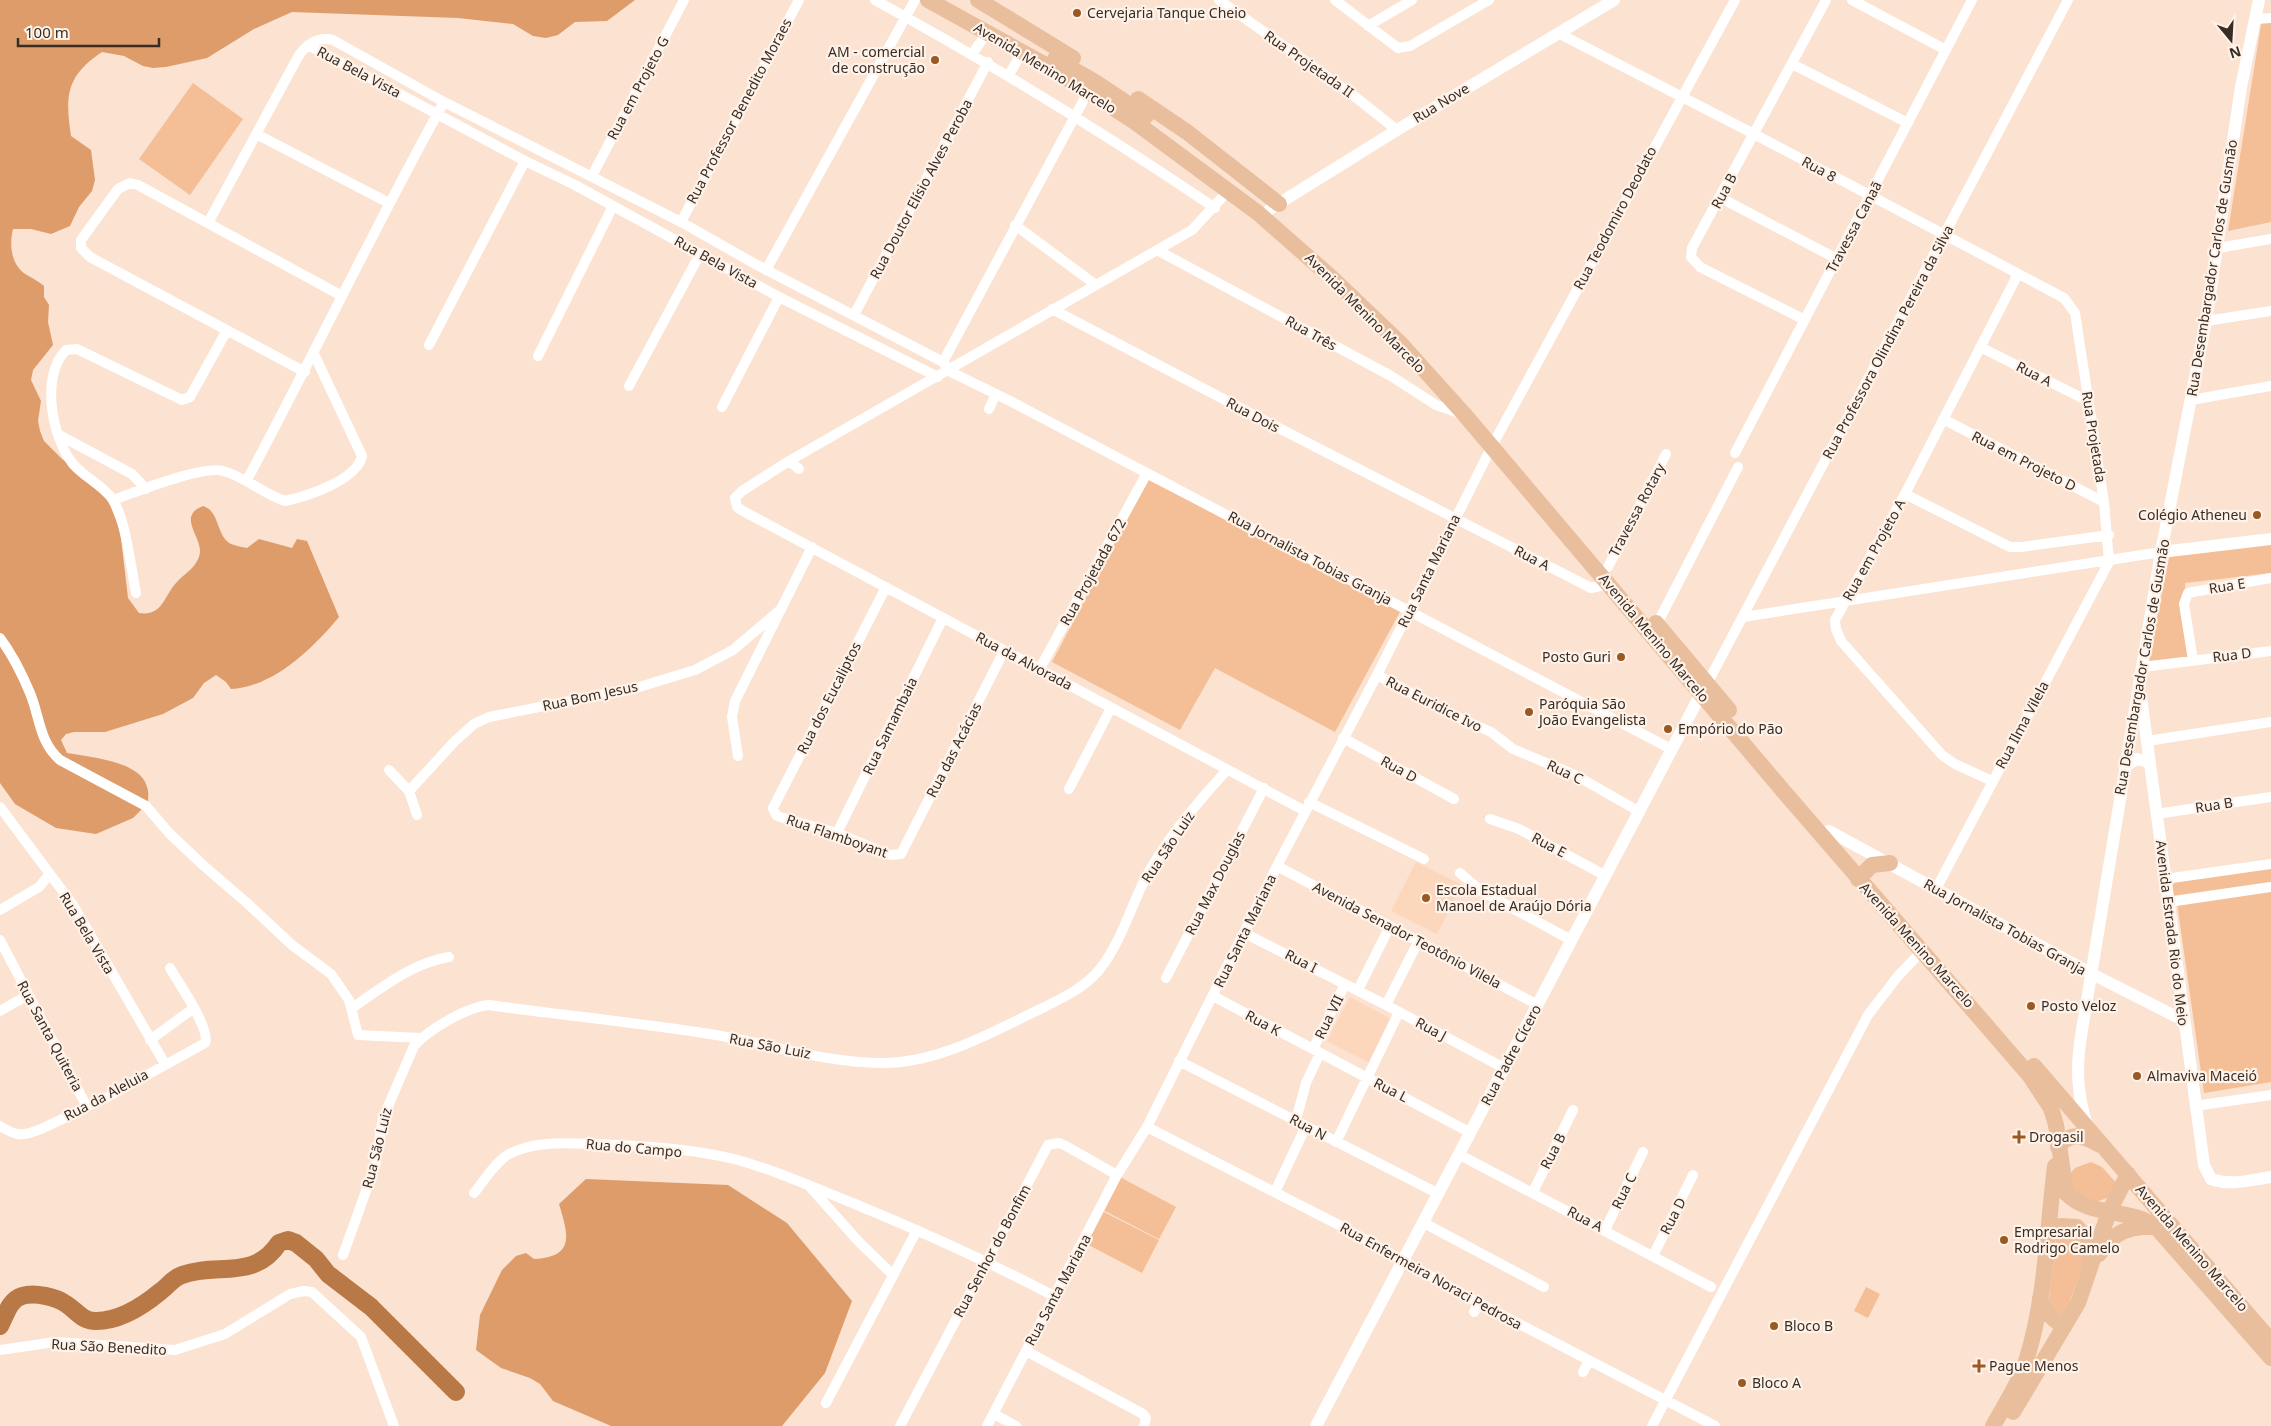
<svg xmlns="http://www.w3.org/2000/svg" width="2271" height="1426" viewBox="0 0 2271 1426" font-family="'Noto Sans',sans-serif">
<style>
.built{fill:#fcd7bb}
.green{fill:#f4be96}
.forest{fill:#dd9c6a}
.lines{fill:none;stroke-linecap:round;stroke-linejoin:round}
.river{stroke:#b87947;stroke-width:18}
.minor{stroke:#fff;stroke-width:10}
.tertiary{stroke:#fff;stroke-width:12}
.primary{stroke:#e9be9d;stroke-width:16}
.poi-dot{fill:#995921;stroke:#fff2e9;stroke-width:2}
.labels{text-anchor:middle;stroke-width:4.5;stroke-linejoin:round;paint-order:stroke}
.poi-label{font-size:14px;fill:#382d24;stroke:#fff2e9;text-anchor:start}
.street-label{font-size:14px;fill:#382d24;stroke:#fff2e9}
</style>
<rect width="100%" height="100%" fill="#fbe2d1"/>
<path class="built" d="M1416,862L1462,885L1437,934L1391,911Z
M1350,997L1391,1019L1369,1063L1327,1041Z"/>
<path class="green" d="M2262,19H2271V222L2228,231Z
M193,83L243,119L190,195L139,159Z
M1148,480L1402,608L1335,732L1215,668L1180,730L1052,662Z
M2271,540V573L2185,583L2188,658L2148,661L2170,554Z
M2271,868V882L2171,896L2169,882Z
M2271,890V1082L2204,1093L2177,903Z
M2091,1162L2102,1167L2118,1185L2107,1198L2096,1202L2074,1193L2069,1175L2075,1168Z
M1118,1176L1176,1207L1159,1239L1101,1209Z
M1100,1210L1159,1240L1142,1273L1083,1242Z
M2065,1228L2079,1233L2085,1259L2064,1317L2048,1306L2056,1237Z
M1866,1287L1880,1294L1868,1318L1854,1311Z"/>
<path class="forest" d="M0,0H635L607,21L575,22L558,35L546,38L533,36L513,24L458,18L292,12L254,29L207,58L166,67L153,68L143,66L124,56L102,52C66,76 65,96 71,136L91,150L95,180L92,191L79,207L70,226L51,234L31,229H13C9,245 11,266 27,275C34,279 38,281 44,286V297L49,305L48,322L53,345L33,370L31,380L41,401L38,421L40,431L44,441L62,459L98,484L110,505L120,530L128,598L139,613C163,617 164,595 177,582C186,572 198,567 200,552C201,536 177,516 203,506C220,511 216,536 231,544C236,546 242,547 247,548L259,539L292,548L297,539L307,541L339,617C313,648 274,687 231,689L226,682L216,675L204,683L193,698L163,714L105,732H74L66,734L61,740L67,753C89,757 141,761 147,787C149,792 148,798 148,803L133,818L96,834L56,828L15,804L0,783Z
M586,1179L728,1185L787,1223L852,1301L825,1373L782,1426H611L553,1401L540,1384L530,1378L501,1368L476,1350L480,1315L502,1270L516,1256L526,1253L534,1259C576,1257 568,1234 559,1204Z"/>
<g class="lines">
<path class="river" d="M0,1326C6,1315 9,1300 22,1296C35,1292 56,1297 66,1304C77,1311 82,1321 96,1321C119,1321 143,1306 161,1291C168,1286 173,1278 182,1275C217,1262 254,1281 279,1243L288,1240L296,1243L316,1259L328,1274L371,1307L456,1392"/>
<path class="minor" d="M875,0C992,64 1104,133 1215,208
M1219,0L1349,92L1397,130
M1335,0L1398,48L1410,46L1489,0
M1852,0L1946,50
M2256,19L2271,18
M1368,26L1412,0
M1558,33L1754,134L2064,298L2075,313L2104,502L2109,562L1936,889
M308,45L525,161L575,185L779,297L938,377
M972,54L987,33
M1792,64L1908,123
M1009,75L1022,52
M256,134L389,203
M592,176L684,0
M1228,191L1192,230L789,461L742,491L735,498L737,507L743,511L1305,811
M1721,198L1837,259
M681,222L799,0
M208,223L299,55C308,43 318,36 333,40L444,102L681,222L755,264L943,362
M1015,225L1096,285
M2218,248L2271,239
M1157,250L1391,376L1436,405L1462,414
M766,270L915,0
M1052,309L1269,423L1591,588L1609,584
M854,315L988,62
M1805,320L1700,267L1691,257L1692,248L1826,0
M2206,321L2271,311
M429,345L525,161
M1980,347L2088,401
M538,356L613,206
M946,366L943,362L1088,92
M949,371L1010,401L1671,749
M305,372L90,257L81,248V240L118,189L130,183L138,185L342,296
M629,386L700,254
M2191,400L2271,386
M722,407L779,297
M989,409L996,394
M1943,419L2104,502
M59,435L132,474L146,489
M1735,453L1972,0
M789,461L799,469
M247,480C314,355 375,226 444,102
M1905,494L2010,547H2021L2109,535
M113,500C136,492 203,465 223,471C246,477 263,494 285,501C308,496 357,480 362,456L314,354
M1608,567L1666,454
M886,587L773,808L776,815L780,817L837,833L890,855L901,854L1004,651
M136,593C131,568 126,521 113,500C103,485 85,478 73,464C52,438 40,376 66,350L77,349L182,400L190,397L227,330
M1743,617L2161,552
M1657,624L1738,467
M0,638C12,654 22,674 30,693C40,717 39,742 60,760L146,806L169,833L204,866L247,903L292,945L331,974L349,1000L358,1035L421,1038
M2193,660L2184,604L2188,593L2271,578
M2143,667L2271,651
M1039,670L1147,473
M1377,675L1453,715L1491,732L1513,749L1575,775L1640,812
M1707,684L2068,0
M1343,738L1454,799
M2147,741L2271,722
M738,756L732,717L735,701L812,547
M389,770L409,791
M1992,781L1955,764L1942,755L1841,641L1836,629L1835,620L1905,494L2018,274
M1069,789L1111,708
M1309,802L1424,859
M0,807L73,905L165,1064
M2156,814L2271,797
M417,815L409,791L455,741L474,724L489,717L636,688L695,670L733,650L780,610
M1490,819L1519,829L1606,876
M837,833L943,618
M1277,866L1538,1005
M1460,873L1481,891L1571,940
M2165,879L2271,864
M2169,902L2271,887
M0,910L39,887L49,875
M1244,933L1386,1005L1504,1068
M0,940L86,1105
M1166,978L1264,788
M1358,990L1390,926
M1213,996L1469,1132
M1386,1005L1419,940
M352,1008C383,987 412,963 449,957
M0,1011L28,995
M150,1040L194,1008
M1313,1049L1345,984
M1179,1061L1437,1193
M2195,1106L2271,1095
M1296,1120L1306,1083L1320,1053
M0,1126C5,1129 11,1133 18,1134C36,1137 83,1106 104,1099L205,1043C211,1029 178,982 170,968
M1147,1127L1339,1225L1479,1303L1715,1426
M1336,1142L1399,1012
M1458,1154L1711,1287
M810,1187L859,1242L893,1275
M1275,1192L1306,1126
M1533,1192L1573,1110
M474,1193C484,1181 495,1162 509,1154C533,1141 565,1143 591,1144C638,1145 688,1148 734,1159C775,1170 815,1188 855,1204C923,1232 989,1262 1054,1296
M1422,1222L1544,1287
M1605,1230L1643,1152
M343,1255L375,1166L383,1118L414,1046C429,1029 467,1007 489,1005C560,1015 632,1022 703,1033C763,1041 824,1064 885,1063C937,1062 985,1036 1030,1014C1054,1002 1082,991 1100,969C1121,942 1130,909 1145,879C1166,839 1197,803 1227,770
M1653,1256L1693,1175
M1474,1312L1479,1303
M0,1350L55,1342L175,1350L225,1334L290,1294L304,1291L312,1292L361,1337L394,1426
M1026,1351L1143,1414L1146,1418L1144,1426
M1583,1372L1589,1361
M826,1403L917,1230
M994,1414L1016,1426
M900,1426L1048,1145L1059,1143L1066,1146L1117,1175
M987,1426L1117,1175L1147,1127L1277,866L1377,675L1492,446L1735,0
M1652,1426L1868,1015L1898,976L1923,950"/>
<path class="tertiary" d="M1270,209L1397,130L1614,0
M2161,552L2271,539
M2141,697L2204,1165L2211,1179C2230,1186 2251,1180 2271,1177
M2125,766L2137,759L2149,762
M1829,831L2092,974L2183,1020
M2087,1125C2077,1094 2076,1068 2081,1036L2161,552L2206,321L2241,87L2259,0
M1316,1426L1704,688"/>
<path class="primary" d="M928,0L1051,68L1135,122L1258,213L1332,278L1401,344L1464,414L1785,793L2030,1076L2051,1108L2056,1125L2066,1193C2090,1218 2129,1207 2156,1227L2271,1358
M978,0L1073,58
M1055,59L1095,82L1146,116
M1138,99L1187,132L1279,204
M1656,623L1729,710
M1858,879L1872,865L1890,863
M2034,1066L2271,1341
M2058,1147C2071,1130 2084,1136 2100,1145
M2048,1233L2061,1226L2077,1227L2087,1239L2091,1262
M2099,1254C2112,1234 2127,1226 2151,1227
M2040,1298C2045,1312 2051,1318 2064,1327
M2013,1412L2078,1303L2109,1212L2128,1174
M1993,1426C2005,1404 2020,1382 2027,1358C2046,1296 2047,1230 2055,1166"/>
</g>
<g class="poi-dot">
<circle cx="1077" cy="13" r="5"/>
<circle cx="935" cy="60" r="5"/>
<circle cx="2257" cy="515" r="5"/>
<circle cx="1621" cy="657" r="5"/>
<circle cx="1529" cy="712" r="5"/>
<circle cx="1668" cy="729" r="5"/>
<circle cx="1426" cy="898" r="5"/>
<circle cx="2031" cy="1006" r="5"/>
<circle cx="2137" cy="1076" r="5"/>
<path d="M2016.5 1129.5h5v5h5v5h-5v5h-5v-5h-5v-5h5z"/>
<circle cx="2004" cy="1240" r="5"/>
<circle cx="1774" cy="1326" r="5"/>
<path d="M1976.5 1358.5h5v5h5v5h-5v5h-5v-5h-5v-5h5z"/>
<circle cx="1742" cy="1383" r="5"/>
</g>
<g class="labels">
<g class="poi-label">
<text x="1087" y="18">Cervejaria Tanque Cheio</text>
<text x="925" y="57" text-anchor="end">AM - comercial<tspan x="925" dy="16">de construção</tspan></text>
<text x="2247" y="520" text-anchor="end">Colégio Atheneu</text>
<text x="1611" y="662" text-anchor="end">Posto Guri</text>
<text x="1539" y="709">Paróquia São<tspan x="1539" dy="16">João Evangelista</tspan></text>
<text x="1678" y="734">Empório do Pão</text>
<text x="1436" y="895">Escola Estadual<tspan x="1436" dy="16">Manoel de Araújo Dória</tspan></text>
<text x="2041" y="1011">Posto Veloz</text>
<text x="2147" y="1081">Almaviva Maceió</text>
<text x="2029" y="1142">Drogasil</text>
<text x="2014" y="1237">Empresarial<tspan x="2014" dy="16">Rodrigo Camelo</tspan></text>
<text x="1784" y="1331">Bloco B</text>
<text x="1989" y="1371">Pague Menos</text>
<text x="1752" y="1388">Bloco A</text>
</g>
<g class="street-label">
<text transform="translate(1309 64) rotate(35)" y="5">Rua Projetada II</text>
<text transform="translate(1045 68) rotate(31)" y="5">Avenida Menino Marcelo</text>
<text transform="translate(359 72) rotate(28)" y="5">Rua Bela Vista</text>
<text transform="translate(638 88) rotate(-62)" y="5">Rua em Projeto G</text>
<text transform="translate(1441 103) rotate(-31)" y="5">Rua Nove</text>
<text transform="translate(739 111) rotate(-62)" y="5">Rua Professor Benedito Moraes</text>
<text transform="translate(1819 169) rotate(29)" y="5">Rua 8</text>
<text transform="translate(921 189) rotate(-62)" y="5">Rua Doutor Elísio Alves Peroba</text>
<text transform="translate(1724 191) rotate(-62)" y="5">Rua B</text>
<text transform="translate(1615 218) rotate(-62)" y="5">Rua Teodomiro Deodato</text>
<text transform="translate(1854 227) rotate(-62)" y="5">Travessa Canaã</text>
<text transform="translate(716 262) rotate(29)" y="5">Rua Bela Vista</text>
<text transform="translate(2212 268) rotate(-81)" y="5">Rua Desembargador Carlos de Gusmão</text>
<text transform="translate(1365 313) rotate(45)" y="5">Avenida Menino Marcelo</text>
<text transform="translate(1311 333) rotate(29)" y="5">Rua Três</text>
<text transform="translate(1888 342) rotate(-62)" y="5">Rua Professora Olindina Pereira da Silva</text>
<text transform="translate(2034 374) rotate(27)" y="5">Rua A</text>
<text transform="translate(1253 415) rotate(28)" y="5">Rua Dois</text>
<text transform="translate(2094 437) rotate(81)" y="5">Rua Projetada</text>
<text transform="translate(2024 461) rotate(27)" y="5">Rua em Projeto D</text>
<text transform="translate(1637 510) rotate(-62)" y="5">Travessa Rotary</text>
<text transform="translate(1874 550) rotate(-61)" y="5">Rua em Projeto A</text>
<text transform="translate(1310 558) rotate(28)" y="5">Rua Jornalista Tobias Granja</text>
<text transform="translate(1532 558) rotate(27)" y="5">Rua A</text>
<text transform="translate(1429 571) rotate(-64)" y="5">Rua Santa Mariana</text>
<text transform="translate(1093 572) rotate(-61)" y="5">Rua Projetada 672</text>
<text transform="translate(2227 586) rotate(-9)" y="5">Rua E</text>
<text transform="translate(1654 638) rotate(50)" y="5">Avenida Menino Marcelo</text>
<text transform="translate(2232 655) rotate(-7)" y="5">Rua D</text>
<text transform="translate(1024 661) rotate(28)" y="5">Rua da Alvorada</text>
<text transform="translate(2142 667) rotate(-80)" y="5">Rua Desembargador Carlos de Gusmão</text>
<text transform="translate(590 696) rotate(-12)" y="5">Rua Bom Jesus</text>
<text transform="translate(829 698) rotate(-63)" y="5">Rua dos Eucaliptos</text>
<text transform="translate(1434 704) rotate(27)" y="5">Rua Euridice Ivo</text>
<text transform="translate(2022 725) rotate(-62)" y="5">Rua Ilma Vilela</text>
<text transform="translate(890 726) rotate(-64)" y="5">Rua Samambaia</text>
<text transform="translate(954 750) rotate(-63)" y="5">Rua das Acácias</text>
<text transform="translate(1399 769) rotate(29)" y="5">Rua D</text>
<text transform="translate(1565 772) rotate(25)" y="5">Rua C</text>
<text transform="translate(2214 805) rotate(-9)" y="5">Rua B</text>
<text transform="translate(837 836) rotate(19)" y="5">Rua Flamboyant</text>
<text transform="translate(1549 845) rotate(28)" y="5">Rua E</text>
<text transform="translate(1168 847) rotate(-56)" y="5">Rua São Luiz</text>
<text transform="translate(1215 883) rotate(-63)" y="5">Rua Max Douglas</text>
<text transform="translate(2005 927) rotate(29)" y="5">Rua Jornalista Tobias Granja</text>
<text transform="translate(1245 931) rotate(-64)" y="5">Rua Santa Mariana</text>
<text transform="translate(87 933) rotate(59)" y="5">Rua Bela Vista</text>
<text transform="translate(2172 933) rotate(83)" y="5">Avenida Estrada Rio do Meio</text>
<text transform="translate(1407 935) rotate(28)" y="5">Avenida Senador Teotônio Vilela</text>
<text transform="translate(1917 945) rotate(48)" y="5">Avenida Menino Marcelo</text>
<text transform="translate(1301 961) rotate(27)" y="5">Rua I</text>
<text transform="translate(1329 1017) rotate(-64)" y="5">Rua VII</text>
<text transform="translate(1263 1023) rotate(28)" y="5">Rua K</text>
<text transform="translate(1431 1029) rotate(28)" y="5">Rua J</text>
<text transform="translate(50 1036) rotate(62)" y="5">Rua Santa Quiteria</text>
<text transform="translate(770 1046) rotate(11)" y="5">Rua São Luiz</text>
<text transform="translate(1511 1055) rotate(-62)" y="5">Rua Padre Cícero</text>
<text transform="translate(1391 1090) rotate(27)" y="5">Rua L</text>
<text transform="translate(106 1095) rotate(-28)" y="5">Rua da Aleluia</text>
<text transform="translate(1308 1127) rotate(28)" y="5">Rua N</text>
<text transform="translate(377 1148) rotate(-76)" y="5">Rua São Luiz</text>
<text transform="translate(634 1148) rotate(5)" y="5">Rua do Campo</text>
<text transform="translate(1553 1151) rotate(-63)" y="5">Rua B</text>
<text transform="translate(1624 1191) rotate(-64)" y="5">Rua C</text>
<text transform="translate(1673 1216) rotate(-63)" y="5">Rua D</text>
<text transform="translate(1585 1219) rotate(28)" y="5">Rua A</text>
<text transform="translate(2192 1248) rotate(49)" y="5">Avenida Menino Marcelo</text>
<text transform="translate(992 1251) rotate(-62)" y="5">Rua Senhor do Bonfim</text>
<text transform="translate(1431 1276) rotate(29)" y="5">Rua Enfermeira Noraci Pedrosa</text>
<text transform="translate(1058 1290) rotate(-62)" y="5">Rua Santa Mariana</text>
<text transform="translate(109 1347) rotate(3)" y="5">Rua São Benedito</text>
</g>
</g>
<g transform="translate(2231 40) rotate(162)" stroke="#fff2e9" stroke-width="4" paint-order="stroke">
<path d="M0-4L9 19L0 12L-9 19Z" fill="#382d24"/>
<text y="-8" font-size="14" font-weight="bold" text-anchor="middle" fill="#382d24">N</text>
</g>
<path d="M18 38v8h141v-8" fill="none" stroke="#382d24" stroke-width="2.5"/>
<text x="25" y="38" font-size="15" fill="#382d24" stroke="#fff2e9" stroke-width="4" paint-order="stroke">100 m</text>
</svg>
